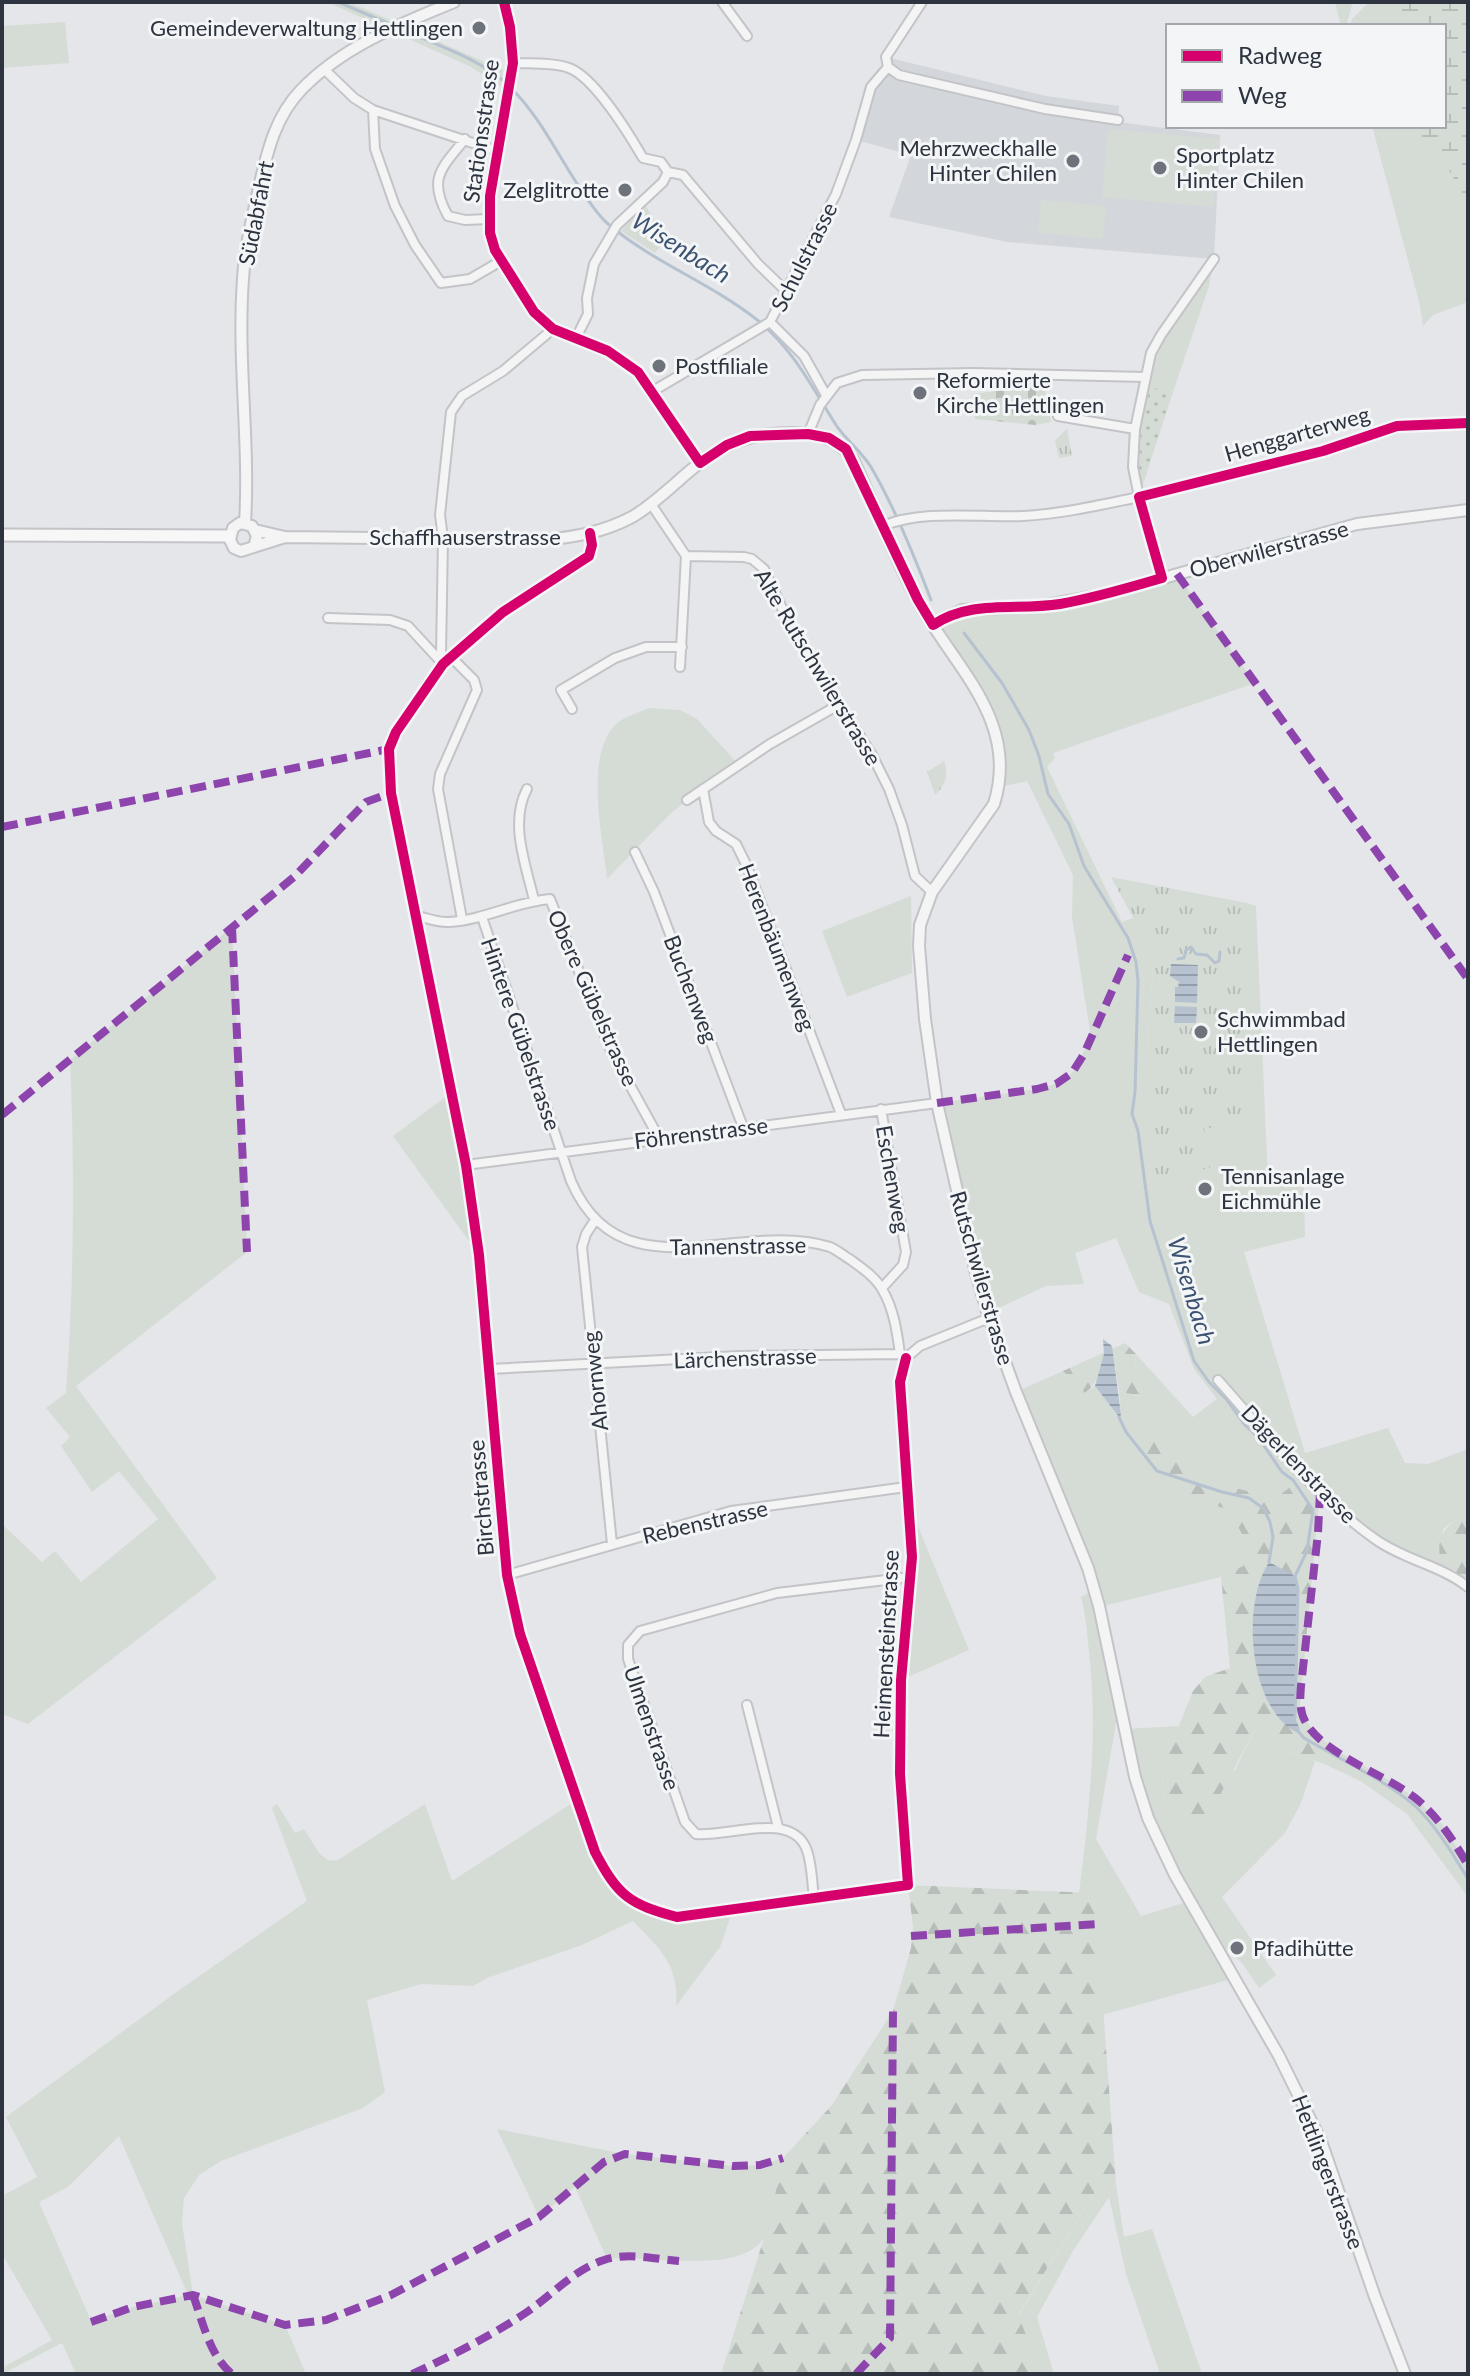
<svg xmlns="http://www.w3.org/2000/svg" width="1470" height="2376" viewBox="0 0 1470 2376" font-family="Lato,sans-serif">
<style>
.built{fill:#d3d6db}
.grass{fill:#d5dcd5;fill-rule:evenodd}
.forest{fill:url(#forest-firs)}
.wetland{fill:url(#wetland-marsh)}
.cemetery{fill:url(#cemetery-stones)}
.park{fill:url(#park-tufts)}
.garden{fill:url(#garden-dots)}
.water{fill:url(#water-rules)}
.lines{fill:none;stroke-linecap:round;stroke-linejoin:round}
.stream{stroke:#b6c2d0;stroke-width:3}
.minor-casing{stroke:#c3c4c7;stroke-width:12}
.tertiary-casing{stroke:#c3c4c7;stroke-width:14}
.secondary-casing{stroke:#c3c4c7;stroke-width:15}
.minor{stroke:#f4f4f5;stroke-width:8}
.tertiary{stroke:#f4f4f5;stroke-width:10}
.secondary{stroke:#f7f7f8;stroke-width:11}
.quiet{stroke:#8e44ad;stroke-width:8;stroke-dasharray:16 8;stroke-linecap:butt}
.cycleway-casing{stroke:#f3f5f7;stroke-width:15}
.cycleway{stroke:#d6006c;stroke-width:10}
.poi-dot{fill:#6d727b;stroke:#f3f5f7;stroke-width:3}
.labels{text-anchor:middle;stroke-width:6;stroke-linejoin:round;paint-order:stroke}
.poi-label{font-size:22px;fill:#2d3440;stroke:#f3f5f7;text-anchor:start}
.street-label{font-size:22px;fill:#2d3440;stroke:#f3f5f7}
.water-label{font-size:24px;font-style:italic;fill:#3b5270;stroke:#f3f5f7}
</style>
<defs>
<pattern id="forest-firs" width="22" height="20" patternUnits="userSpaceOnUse" patternTransform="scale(2)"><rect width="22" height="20" fill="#d5dcd5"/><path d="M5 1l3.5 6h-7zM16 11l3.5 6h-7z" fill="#b7bdb8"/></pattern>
<pattern id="wetland-marsh" width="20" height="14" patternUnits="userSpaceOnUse" patternTransform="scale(2)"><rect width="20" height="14" fill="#d5dcd5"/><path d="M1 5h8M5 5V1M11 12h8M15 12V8" fill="none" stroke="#b7bdb8"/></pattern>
<pattern id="cemetery-stones" width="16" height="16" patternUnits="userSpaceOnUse" patternTransform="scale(2)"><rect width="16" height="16" fill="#d5dcd5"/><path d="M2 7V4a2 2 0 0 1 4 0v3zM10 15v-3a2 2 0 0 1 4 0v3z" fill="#b7bdb8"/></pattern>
<pattern id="park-tufts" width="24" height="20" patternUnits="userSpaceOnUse" patternTransform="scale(2)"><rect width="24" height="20" fill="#d5dcd5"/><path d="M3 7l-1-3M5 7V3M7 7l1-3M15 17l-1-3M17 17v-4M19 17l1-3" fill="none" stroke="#b7bdb8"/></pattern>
<pattern id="garden-dots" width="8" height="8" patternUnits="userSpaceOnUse" patternTransform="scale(2)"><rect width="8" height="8" fill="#d5dcd5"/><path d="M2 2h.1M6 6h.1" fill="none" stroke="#b7bdb8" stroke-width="1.8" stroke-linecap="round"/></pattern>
<pattern id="water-rules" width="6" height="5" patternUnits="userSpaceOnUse" patternTransform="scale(2)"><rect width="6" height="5" fill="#b6c2d0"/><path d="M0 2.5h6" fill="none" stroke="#949eaa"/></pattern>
</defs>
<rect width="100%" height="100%" fill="#e4e6e9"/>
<path class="built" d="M886,57L1046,96L1119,106L1118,122L1220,135L1214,259L1007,242L889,217L911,155L856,140L871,87L888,67Z"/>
<path class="grass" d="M327,2H349L503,70L501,87L471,67Z
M1335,2H1346L1352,5L1346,26H1341Z
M1369,2H1468V302L1433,315L1423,326L1420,305L1372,126H1444V26H1350L1352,19Z
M65,22L69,63L2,68V26Z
M1108,129L1219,139L1213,207L1102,197Z
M1041,200L1106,206L1103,239L1038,233Z
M1214,259L1209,286L1173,392L1143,386L1151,353Z
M1177,574L1255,683L1053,753L1055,758L1047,767L1122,922L1133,918L1143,936L1153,969L1146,1063L1156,1179L1169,1176L1247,903L1256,906L1268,1181L1304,1186L1305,1237L1244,1252L1305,1453L1388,1428L1405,1463L1428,1464L1468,1449V1511L1443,1529L1442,1569L1387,1547L1299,1472L1289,1488L1273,1500L1256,1493L1210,1482L1180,1455L1161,1487L1229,1510L1251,1549L1243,1566L1221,1577L1099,1607L1122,1718L1116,1723L1096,1839L1141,1916L1190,1901L1148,1818L1125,1729L1179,1726L1162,1767L1164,1807L1235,1770L1255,1729L1279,1748L1315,1761L1301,1803L1285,1833L1222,1897L1276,1975L1259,1988L1242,1963L1226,1949L1220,1951L1235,1978L1102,2015L1097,1924L1092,1894L1079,1893C1089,1813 1098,1733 1089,1652C1087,1633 1086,1615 1081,1597L1094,1590L1016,1392L1063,1371L1085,1393L1095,1386L1119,1417L1121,1415L1119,1391L1140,1397L1134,1384L1136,1354L1193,1417L1217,1399L1194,1369L1169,1304L1139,1292L1116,1238L1075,1253L1084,1284L1046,1286L988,1313L937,1103L1037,1089L1056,1084L1072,1073L1091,1038L1072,917L1073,875L1027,781L1000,787L996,729L933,625L946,617L1021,608Z
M649,708L680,710L697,719L739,765L687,800L669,815L607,879C603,836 584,758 615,725C622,717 639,713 649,708Z
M911,896L912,973L847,997L822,931Z
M232,927L247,1252L76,1386L217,1578L28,1724L2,1714V1524L42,1562L55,1551L81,1582L158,1519L119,1471L92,1492L61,1446L70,1437L46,1408L66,1393C74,1281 75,1172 70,1060Z
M452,1092L479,1255L393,1136Z
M907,1500L969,1650L901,1680L911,1577Z
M1339,1752L1384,1777L1415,1798L1442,1824L1468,1865V1897L1407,1814L1362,1782L1327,1765Z
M577,1800L611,1882L641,1907L677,1917L733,1910L720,1947L676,2006C680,1965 658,1947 633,1921L582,1945L487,1978L473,1986L421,1984L367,2000L385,2092L363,2108L221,2161L199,2175L184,2198L182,2223L193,2295L285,2325L306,2374H76L62,2343L2,2374V2368L52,2340L2,2254V2196L37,2177L6,2117L182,1988L307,1901L272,1808L277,1804L295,1833L304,1829L319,1853L329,1861L338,1860L425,1804L452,1881ZM119,2136L188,2295L133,2307L91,2321L39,2202L68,2187Z
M497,2129L625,2154L733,2166L760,2165L783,2158C778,2183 776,2214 765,2236C743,2277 646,2254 607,2259L575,2187L539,2217Z
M1116,2185L1124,2237L1152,2229L1202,2374H1160L1126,2274L1109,2197L1073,2251L1037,2317L1054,2374H1042L1018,2316L1098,2187Z"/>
<path class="forest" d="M1125,1343L1136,1354L1134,1384L1142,1397L1119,1391L1113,1354C1100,1368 1098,1384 1085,1393L1063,1371Z
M1139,1434L1180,1455L1210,1482L1256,1493L1273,1500L1289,1488L1299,1471L1320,1492L1300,1705C1307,1729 1320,1738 1339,1752L1327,1765L1279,1748L1255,1729L1209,1816L1184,1830L1164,1807L1162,1767L1193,1691L1205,1677L1230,1668L1221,1577L1243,1566L1250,1549L1229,1510L1161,1487L1138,1464L1122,1436Z
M1468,1511V1587L1442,1569C1435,1535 1441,1530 1468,1511Z
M908,1885L1092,1893L1097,1924L1116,2185L1098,2187L1018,2315L1042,2374H721L770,2219L783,2158L832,2105L893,2011L911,1948L913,1927Z"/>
<path class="wetland" d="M1401,2H1468V203L1443,160L1406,128L1444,126V26H1391L1392,13Z"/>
<path class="cemetery" d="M1044,385L1051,422L1035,425L975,419L972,394Z"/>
<path class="park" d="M644,203L666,239L655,253L621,231Z
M1067,428L1072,456L1059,458L1055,441Z
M944,761C949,775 945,786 935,795L927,772Z
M1111,877L1247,903L1244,1126L1204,1128L1210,1168L1156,1179L1148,1120L1146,1063L1153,969L1143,936Z"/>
<path class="garden" d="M1143,386L1173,392L1139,497L1133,467Z"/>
<path class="water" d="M1171,964L1198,965L1197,1003L1175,1002V987H1178L1179,982L1170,976Z
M1175,1006L1197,1007L1196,1023H1174Z
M1103,1339L1112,1346L1121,1415L1119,1417L1095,1386L1104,1354Z
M1269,1562L1295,1576L1298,1589L1294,1714L1300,1730L1298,1733C1248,1709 1241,1604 1269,1562Z"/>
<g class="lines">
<path class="stream" d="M338,2L390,24
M401,29C435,45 479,58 507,84
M513,90C544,122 562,164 588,200C594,208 600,217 607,223C652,262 709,282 756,319C792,347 812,387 836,425C846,440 861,451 871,467C895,508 914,555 931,600
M964,633L1002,683L1029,730L1039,756L1048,794L1069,824L1084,866L1128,938L1136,962L1138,981L1135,1092L1132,1114L1138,1131L1150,1221L1194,1361L1209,1382L1227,1400L1245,1425L1258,1437L1282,1472L1293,1480L1313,1510L1307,1551L1295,1576L1298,1589L1295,1718
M1178,959L1184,958L1186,950L1191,947L1196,954L1207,955L1215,963L1219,961L1220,952
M1119,1417L1126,1432L1157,1471L1222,1492L1249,1498L1264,1509L1270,1522L1273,1537L1269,1562
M1297,1730L1304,1738C1336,1757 1397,1786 1421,1812C1440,1832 1454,1856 1468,1879"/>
<defs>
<path id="minor" d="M722,2L747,36
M922,2L886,57L888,67L899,75L1045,109L1118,120
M513,63C530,64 552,62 569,68C594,77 629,134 643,158L661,162L668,172L683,175L758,264L786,291
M325,70L354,98L373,110L497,151
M373,110L375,149L395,206L415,245L441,283L470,279L501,261
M465,139C442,168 427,178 448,216L465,220L489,219
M770,322L804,356L826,395
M576,338L588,314L587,298L594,264L617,225L663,182L668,172
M653,391L770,322L836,194L856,140L871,87L888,67
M1058,416L1135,429
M808,434L820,405L837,383L862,375L974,373L1145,377
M651,504L686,556L744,557L752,559L764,569L791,628L872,755L889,789L902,825L915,876L932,892
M883,526C923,509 980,518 1023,516C1062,514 1100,505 1139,497
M590,533L592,545L589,556L503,612L443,664L396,732L389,749L391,793L466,1165L479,1255L507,1575L520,1634L595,1852C618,1896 629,1904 677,1917L908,1885L900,1774L901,1680L912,1557L900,1382L906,1358
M1162,578L1139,497L1133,467L1135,429L1151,353L1161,335L1214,259
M328,618L390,620L408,626L443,664
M452,658L474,680L477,690L440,774L438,789L462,919
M443,664L441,654L443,538L440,515L451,412L462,396L503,371L553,329
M680,667L686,556
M572,709L561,690L615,658L646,647H682
M527,789C509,823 526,865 534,900
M703,789L709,822L716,831L736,844L746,864L841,1114
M687,800L770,744L840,704
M635,852L654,892L743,1127
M417,916C427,918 439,923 449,922C484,920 515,902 550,899L611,1051L659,1138
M482,917L571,1181C621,1298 741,1218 830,1247C837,1250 844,1256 851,1260C862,1268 875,1277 882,1289C894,1309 897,1332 900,1354
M881,1109L906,1252L903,1265L882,1288
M466,1165L937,1103
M595,1220L586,1234L582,1247L612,1544
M490,1369L739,1356L900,1354L906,1358L920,1346L989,1318
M1218,1380C1267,1435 1314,1496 1375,1539C1404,1560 1440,1565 1468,1587
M507,1575L731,1511L906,1487
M747,1705L778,1827
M814,1898C812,1883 812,1862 806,1848C790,1811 729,1837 696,1834L685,1822L628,1659V1645L640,1631L777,1593L911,1577"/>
<path id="tertiary" d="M504,2L510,27L513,63L490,196V233L495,250L534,312L553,329L608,351L638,372L700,463
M245,523C250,442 237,360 243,279C245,246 253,215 260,183C268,149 276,116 301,90C342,47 400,24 454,2
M255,530L285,537L544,540C575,537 604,532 632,517C648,508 662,495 676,483C715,447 743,432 797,433C822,434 840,440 854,461C875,508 894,556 918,601C955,668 1020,721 994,804L932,892L920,925L919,946L925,1019L937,1103L976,1273L989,1318L1016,1392L1088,1568L1099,1606L1135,1777L1148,1818L1175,1875L1279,2056L1321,2141L1375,2297L1405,2374
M254,547L257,536L252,526L240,523L233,528L230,540L234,548L241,551L285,537
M933,625L962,610L1042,606L1106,594L1357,524L1468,510"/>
<path id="secondary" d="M2,535L229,536"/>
</defs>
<use href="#minor" class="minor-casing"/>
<use href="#tertiary" class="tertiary-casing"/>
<use href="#secondary" class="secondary-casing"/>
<use href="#minor" class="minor"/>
<use href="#tertiary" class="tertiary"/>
<use href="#secondary" class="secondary"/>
<path class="quiet" d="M1177,574L1468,979
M2,827L389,749
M232,927L247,1252
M937,1103L1037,1089L1056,1084L1072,1073L1084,1054L1128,955
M2,1115L294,877L366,802L391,793
M1320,1492L1318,1533L1301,1686C1300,1699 1299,1711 1306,1723C1325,1755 1384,1774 1414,1797C1437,1815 1453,1840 1468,1865
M911,1936L1097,1924
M193,2295C203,2322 209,2355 232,2374
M91,2322L133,2307L193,2295L285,2325L326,2320L391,2295L539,2217L604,2162L625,2154L733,2166L760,2165L783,2158
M412,2374C451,2356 491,2336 527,2312C552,2295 575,2269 604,2260C627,2252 655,2259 679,2261
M856,2374L890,2338L893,2011"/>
<defs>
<path id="cycleway" d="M504,2L510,27L513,63L490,196V233L495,250L534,312L553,329L608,351L638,372L700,463L727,445L750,436L808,434L829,438L846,449L918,600L933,625C972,599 1016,611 1060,604C1095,598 1128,588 1162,578L1139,497L1323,451L1397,426L1468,423
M590,533L592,545L589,556L503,612L443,664L396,732L389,749L391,793L466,1165L479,1255L507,1575L520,1634L595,1852C618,1896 629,1904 677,1917L908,1885L900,1774L901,1680L912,1557L900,1382L906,1358"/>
</defs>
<use href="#cycleway" class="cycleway-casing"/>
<use href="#cycleway" class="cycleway"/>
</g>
<g class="poi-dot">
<circle cx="479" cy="28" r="8"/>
<circle cx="1073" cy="161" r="8"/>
<circle cx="1160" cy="168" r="8"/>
<circle cx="625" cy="190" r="8"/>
<circle cx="659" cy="366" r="8"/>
<circle cx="920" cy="393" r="8"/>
<circle cx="1201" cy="1032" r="8"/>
<circle cx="1205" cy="1189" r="8"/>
<circle cx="1237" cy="1948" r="8"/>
</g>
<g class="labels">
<g class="poi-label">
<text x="463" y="36" text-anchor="end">Gemeindeverwaltung Hettlingen</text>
<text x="1057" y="156" text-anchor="end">Mehrzweckhalle<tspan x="1057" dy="25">Hinter Chilen</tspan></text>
<text x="1176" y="163">Sportplatz<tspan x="1176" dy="25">Hinter Chilen</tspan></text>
<text x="609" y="198" text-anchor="end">Zelglitrotte</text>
<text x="675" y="374">Postfiliale</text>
<text x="936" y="388">Reformierte<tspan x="936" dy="25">Kirche Hettlingen</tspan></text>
<text x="1217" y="1027">Schwimmbad<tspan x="1217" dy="25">Hettlingen</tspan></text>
<text x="1221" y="1184">Tennisanlage<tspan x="1221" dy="25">Eichmühle</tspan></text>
<text x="1253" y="1956">Pfadihütte</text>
</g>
<g class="street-label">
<text transform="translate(481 131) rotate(-82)" y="8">Stationsstrasse</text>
<text transform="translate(256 213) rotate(-79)" y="8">Südabfahrt</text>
<text transform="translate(804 257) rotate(-63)" y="8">Schulstrasse</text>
<text transform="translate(1297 434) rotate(-16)" y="8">Henggarterweg</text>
<text x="465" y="545">Schaffhauserstrasse</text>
<text transform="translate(1269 549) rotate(-15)" y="8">Oberwilerstrasse</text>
<text transform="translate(818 667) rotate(59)" y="8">Alte Rutschwilerstrasse</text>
<text transform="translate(777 947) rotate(69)" y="8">Herenbäumenweg</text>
<text transform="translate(691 989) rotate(69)" y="8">Buchenweg</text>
<text transform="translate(593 998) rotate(66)" y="8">Obere Gübelstrasse</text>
<text transform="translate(521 1034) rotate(71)" y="8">Hintere Gübelstrasse</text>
<text transform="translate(701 1133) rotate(-7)" y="8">Föhrenstrasse</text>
<text transform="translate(893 1179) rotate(80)" y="8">Eschenweg</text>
<text transform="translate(738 1246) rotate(-1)" y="8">Tannenstrasse</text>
<text transform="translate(982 1278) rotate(74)" y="8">Rutschwilerstrasse</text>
<text transform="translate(745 1358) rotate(-2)" y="8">Lärchenstrasse</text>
<text transform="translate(595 1381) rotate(-96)" y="8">Ahornweg</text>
<text transform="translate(1299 1464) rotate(46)" y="8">Dägerlenstrasse</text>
<text transform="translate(481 1498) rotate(-95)" y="8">Birchstrasse</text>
<text transform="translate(705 1522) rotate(-13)" y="8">Rebenstrasse</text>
<text transform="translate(886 1644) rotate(-87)" y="8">Heimensteinstrasse</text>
<text transform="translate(652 1728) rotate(71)" y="8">Ulmenstrasse</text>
<text transform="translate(1328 2172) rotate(69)" y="8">Hettlingerstrasse</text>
</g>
<g class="water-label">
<text transform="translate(681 248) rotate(32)" y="8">Wisenbach</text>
<text transform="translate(1191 1291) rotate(73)" y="8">Wisenbach</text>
</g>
</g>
<rect width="1470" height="2376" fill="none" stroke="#2d3440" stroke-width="8"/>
<rect x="1166" y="24" width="280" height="104" fill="#f3f5f7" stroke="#a4a8ae" stroke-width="2"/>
<rect x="1182" y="50" width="40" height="12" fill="#d6006c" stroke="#a4a8ae" stroke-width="2"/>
<text x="1238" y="64" font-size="24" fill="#2d3440">Radweg</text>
<rect x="1182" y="90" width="40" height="12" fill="#8e44ad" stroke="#a4a8ae" stroke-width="2"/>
<text x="1238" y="104" font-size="24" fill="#2d3440">Weg</text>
</svg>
